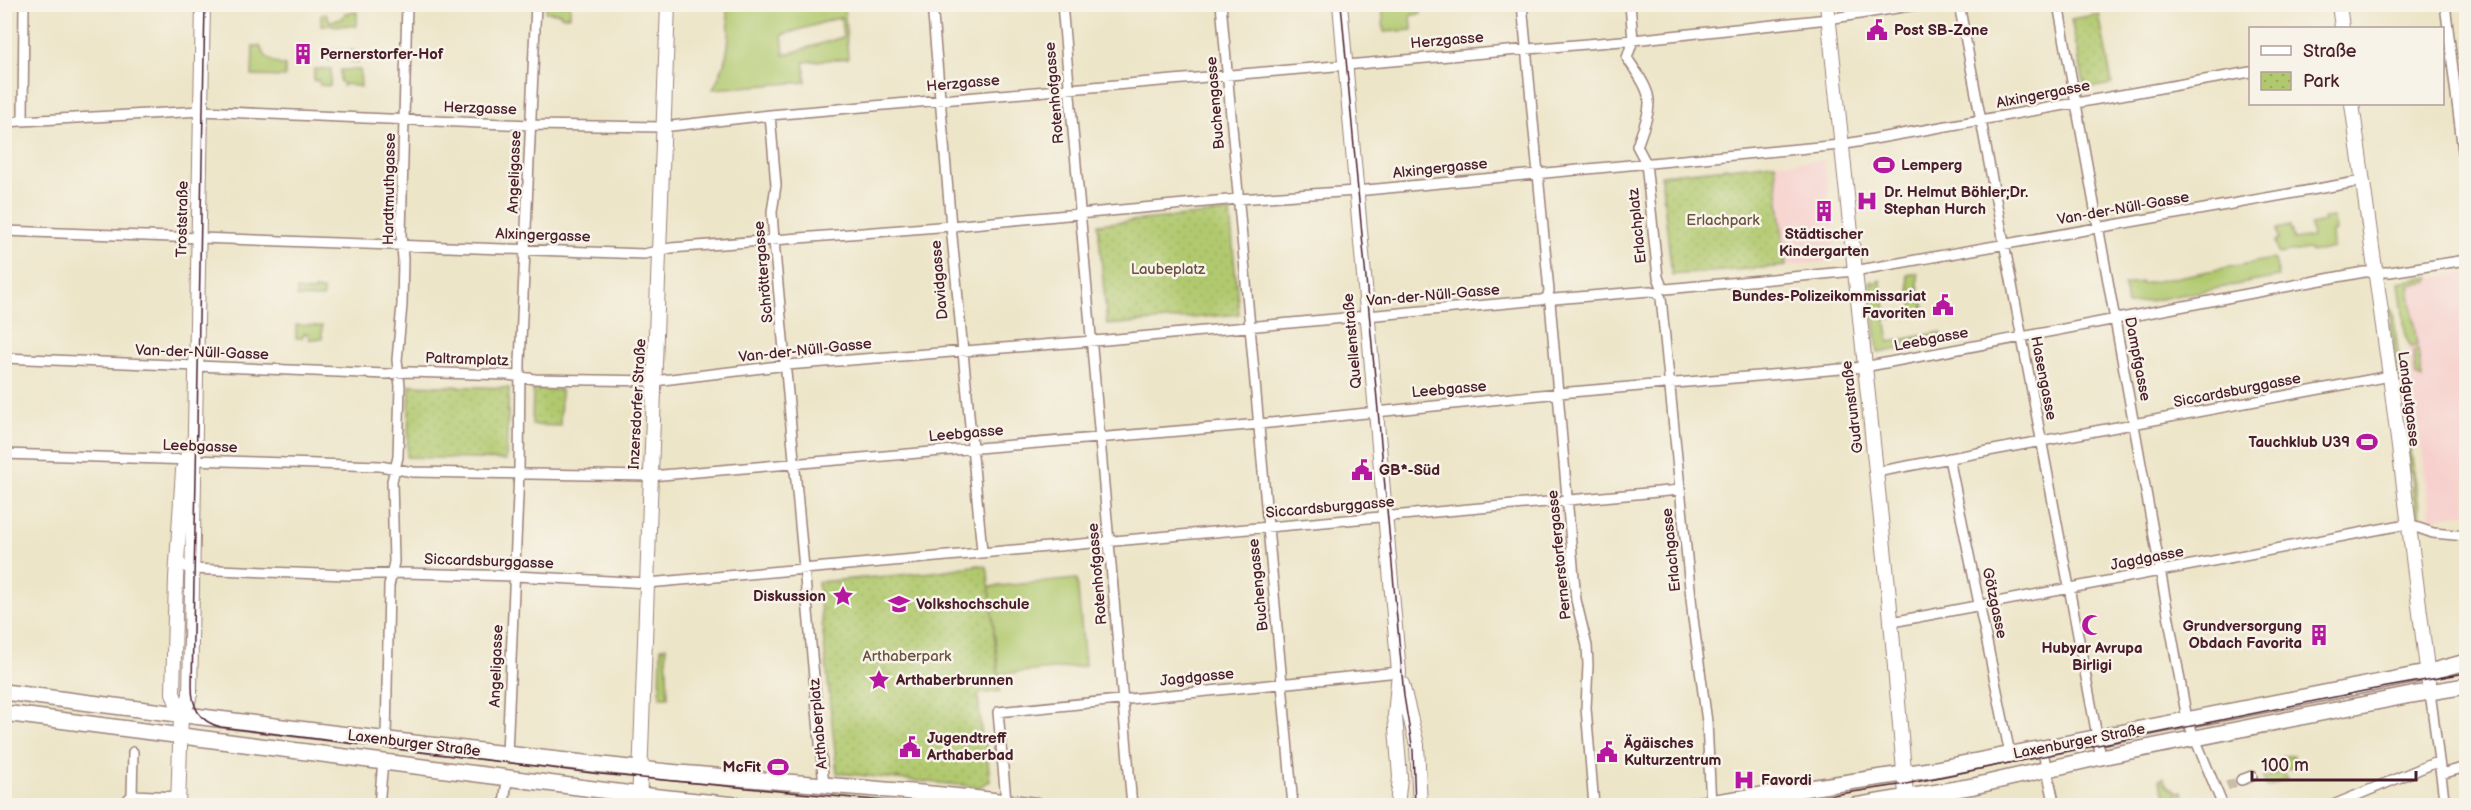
<svg xmlns="http://www.w3.org/2000/svg" width="2471" height="810" viewBox="0 0 2471 810" font-family="'Balsamiq Sans',sans-serif">
<style>
.built{fill:#f7d0cd}
.green{fill:#b1c96e;stroke:#7e744c;stroke-width:1.5;fill-rule:evenodd}
.park{fill:url(#park-dots);stroke:#7e744c;stroke-width:1.5}
.lines{fill:none;stroke-linecap:round;stroke-linejoin:round}
.street-tunnel{stroke:#ccbda9;stroke-width:9;stroke-dasharray:9 4.5;stroke-linecap:butt}
.street-casing{stroke:#9c827a;stroke-width:12}
.secondary-casing{stroke:#9c827a;stroke-width:16}
.primary-casing{stroke:#9c827a;stroke-width:18}
.street{stroke:#fff;stroke-width:9}
.secondary{stroke:#fff;stroke-width:14}
.primary{stroke:#fff;stroke-width:15}
.tram{stroke:#4a1f2b;stroke-width:1.5}
.labels{text-anchor:middle;stroke-width:5;stroke-linejoin:round;paint-order:stroke}
.poi-label{font-size:15px;font-weight:bold;fill:#4a1f2b;stroke:#f7f3e8;text-anchor:start}
.street-label{font-size:15px;fill:#4a1f2b;stroke:#f7f3e8}
.park-label{font-size:15px;fill:#69523f;stroke:#f7f3e8}
</style>
<defs>
<pattern id="park-dots" width="8" height="8" patternUnits="userSpaceOnUse" patternTransform="scale(1.5)"><rect width="8" height="8" fill="#b1c96e"/><path d="M2 2h.1M6 6h.1" fill="none" stroke="#9aac5f" stroke-width="1.8" stroke-linecap="round"/></pattern>
</defs>
<rect width="100%" height="100%" fill="#f7f3e8"/>
<filter id="ink" filterUnits="userSpaceOnUse"><feTurbulence type="fractalNoise" baseFrequency=".0167" numOctaves="2"/><feDisplacementMap in="SourceGraphic" scale="12" xChannelSelector="R" yChannelSelector="G"/><feConvolveMatrix kernelMatrix="1 2 1 2 8 2 1 2 1" color-interpolation-filters="sRGB"/></filter>
<filter id="wash" filterUnits="userSpaceOnUse"><feTurbulence type="fractalNoise" baseFrequency=".008" numOctaves="4" result="noise"/><feDisplacementMap in="SourceGraphic" scale="24" xChannelSelector="R" yChannelSelector="G"/><feGaussianBlur stdDeviation="1.35" result="paint"/><feColorMatrix in="noise" values="0 0 0 0 0 0 0 0 0 0 0 0 0 0 0 0 0 1.4 0 .05"/><feComposite in="paint" operator="in"/></filter>
<g filter="url(#wash)">
<rect width="100%" height="100%" fill="#ede5c8"/>
<path class="built" d="M1824,160L1836,244L1833,245L1834,254L1831,255L1832,261L1786,266L1775,163Z
M2466,273V513L2431,518L2399,282Z"/>
<path class="green" d="M546,5H570V16H561L560,13L546,12Z
M725,5H844L848,58L804,62L806,82L713,89C727,63 734,34 725,5ZM841,17L843,37L784,55L782,35Z
M1382,5H1420L1421,14L1411,15L1412,30L1384,32Z
M357,12V26L321,25V15L326,14L330,21L342,19L345,13Z
M253,46H260C265,59 273,63 285,66V77L252,76Z
M329,50L357,51L358,62L349,61L348,54L338,60H328Z
M314,69H331L330,86L320,85L318,80L314,81Z
M340,70H360L361,87L345,84L343,86V83L340,82Z
M2333,217L2335,231L2332,232L2333,248L2312,253L2309,249L2278,254L2275,241L2279,239L2277,229L2290,226L2294,240L2312,237L2310,225L2324,222L2323,218Z
M2271,259L2275,260L2279,277L2127,305L2124,285L2141,282L2142,284Z
M1918,273V284L1925,312L1885,319L1889,342L1941,332L1943,341L1878,353L1870,282L1873,281L1874,284L1880,280L1887,314L1913,310L1907,275Z
M2430,277L2429,282L2409,285L2417,346L2411,347L2406,338L2399,282Z
M297,290L314,292V290H323V298L297,297Z
M2389,308L2393,312L2403,390L2398,391L2397,387L2399,386L2397,371L2395,370L2394,349H2392V345L2394,344L2389,325L2391,324Z
M296,325L322,326V339H309V335L305,333L302,338H296Z
M2418,350L2422,379L2416,376L2413,351Z
M2410,445L2421,523L2416,524L2413,492L2411,487L2413,486L2411,471H2408V450H2406L2405,446Z
M1077,579L1085,666L999,674L989,587Z
M666,647L668,697H660L661,648Z
M2293,755L2295,767L2283,770L2287,779L2267,787L2263,778L2275,775L2274,770L2283,767L2281,757Z
M2164,777L2165,783L2178,793L2182,792L2186,803L2180,805L2176,796L2167,799L2159,779Z"/>
<path class="park" d="M2099,14L2112,84L2085,89L2071,19Z
M1775,163L1786,266L1672,275L1661,175Z
M1230,212L1239,314L1107,325L1098,224Z
M410,385L509,388L506,460L407,457Z
M533,389L561,390L560,426L532,425Z
M979,565L987,567L988,573L1000,691L978,694L982,741L986,743L990,781L979,787L837,773L818,582L933,572Z"/>
</g>
<g filter="url(#ink)">
<g class="lines">
<path class="street-tunnel" d="M2227,786L2241,780"/>
<defs>
<path id="street" d="M932,4L951,226L982,551
M1062,4L1132,806
M1221,4L1293,806
M1630,4L1633,40L1627,58C1655,99 1654,99 1637,146L1646,163L1658,277L1662,287L1666,289L1854,271L2362,181
M1959,4L2101,757
M2058,4L2187,719L2223,806
M2445,4L2466,176
M770,115L776,185L772,212L774,241L824,786
M23,120L24,4
M4,122L201,111L531,125L662,127L770,115L1633,40L1828,19L1922,4
M4,231L644,254L671,248L951,226L1238,199L1356,191L1840,145L2250,72
M4,358L386,374L409,372L508,375L535,379L654,381L787,365L1106,340L1541,300L1547,298L1549,291L1522,4
M4,454L380,466L413,472L650,476L1260,424L1559,393L1864,367L2284,287L2364,272H2390L2466,260
M1949,458L2010,754
M1876,472L2390,376
M178,558L183,566L190,569L348,575L404,573L515,576L648,583L1680,490
M1892,622L2407,524L2433,533L2466,536
M2430,692L2445,806
M386,740L389,586L394,562L392,481L398,457L400,386L397,360L402,305L403,259L401,234L407,4
M2042,748L2055,806
M507,754L519,472L520,363L536,4
M2441,774L2466,767
M2241,780L2252,776
M132,795L178,797
M1006,800L998,712L1399,672
M122,806L132,795L133,752
M379,806L383,761
M504,806L507,778
M1594,806L1586,708L1588,665L1587,646L1576,600L1550,302L1554,299L1650,291L1657,292L1661,298L1693,618L1707,722L1711,806
M2331,806L2439,761"/>
<path id="secondary" d="M1340,4L1399,672L1395,716L1400,777L1397,806
M1827,4L1888,586L1907,806
M2339,4L2342,28
M2352,104L2390,376L2430,692
M1402,684L1417,745L1420,806
M181,715L188,702L190,694L203,4
M178,806L181,715L173,693L176,578L183,470L190,447
M639,806L668,4"/>
<path id="primary" d="M4,692C216,719 427,746 638,769C772,783 906,788 1039,806
M4,713L640,795L744,806
M1689,806L1936,769L2426,673L2466,662
M1855,806L1974,786L2101,757L2411,695L2466,686"/>
</defs>
<use href="#street" class="street-casing"/>
<use href="#secondary" class="secondary-casing"/>
<use href="#primary" class="primary-casing"/>
<use href="#street" class="street"/>
<use href="#secondary" class="secondary"/>
<use href="#primary" class="primary"/>
<path class="tram" d="M205,4L192,686C192,707 199,722 221,727L600,774L938,806
M1341,4L1404,696L1413,751L1415,806
M1759,806L1906,784L2364,691L2466,673"/>
</g>
</g>
<defs>
<symbol id="civic-bare" viewBox="-9 -9 18 18"><path d="M-.6-6.5H3V-4.5H.6V-3L4-1V1h2V6H-6V1h2V-1L-.6-3ZM-1.2 2.5V6h2.4V2.5Z" fill="#b5179e" stroke="#f7f3e8" stroke-width="2.5" paint-order="stroke"/></symbol>
<symbol id="building-bare" viewBox="-9 -9 18 18"><path d="M-4-6H4V6H1V3H-1V6H-4ZM-2.5-4.3h1.7v1.8h-1.7ZM.8-4.3h1.7v1.8H.8ZM-2.5-1h1.7V.8h-1.7ZM.8-1h1.7V.8H.8Z" fill="#b5179e" stroke="#f7f3e8" stroke-width="2.5" paint-order="stroke"/></symbol>
<symbol id="stadium-bare" viewBox="-9 -9 18 18"><path d="M0-5a6.5 5 0 1 0 0 10a6.5 5 0 1 0 0-10ZM-3.5-1.8h7v3.6h-7Z" fill="#b5179e" stroke="#f7f3e8" stroke-width="2.5" paint-order="stroke"/></symbol>
<symbol id="hospital-bare" viewBox="-9 -9 18 18"><path d="M-5-5h3v3.5h4V-5h3V5h-3V1.5h-4V5h-3Z" fill="#b5179e" stroke="#f7f3e8" stroke-width="2.5" paint-order="stroke"/></symbol>
<symbol id="sight-bare" viewBox="-9 -9 18 18"><path d="M0-6L1.8-2.2L6-1.7L2.9 1.2L3.7 5.4L0 3.3L-3.7 5.4L-2.9 1.2L-6-1.7L-1.8-2.2Z" fill="#b5179e" stroke="#f7f3e8" stroke-width="2.5" paint-order="stroke"/></symbol>
<symbol id="school-bare" viewBox="-9 -9 18 18"><path d="M0-5L7-2L0 1L-7-2ZM-4 1L0 2.5L4 1V4Q0 6-4 4Z" fill="#b5179e" stroke="#f7f3e8" stroke-width="2.5" paint-order="stroke"/></symbol>
<symbol id="mosque-bare" viewBox="-9 -9 18 18"><path d="M3.5-4.9A6 6 0 1 0 3.5 4.9A5 5 0 1 1 3.5-4.9Z" fill="#b5179e" stroke="#f7f3e8" stroke-width="2.5" paint-order="stroke"/></symbol>
</defs>
<g fill-rule="evenodd">
<use href="#civic-bare" x="1862" y="15" width="30" height="30"/>
<use href="#building-bare" x="288" y="39" width="30" height="30"/>
<use href="#stadium-bare" x="1869" y="150" width="30" height="30"/>
<use href="#hospital-bare" x="1852" y="186" width="30" height="30"/>
<use href="#building-bare" x="1809" y="196" width="30" height="30"/>
<use href="#civic-bare" x="1928" y="290" width="30" height="30"/>
<use href="#stadium-bare" x="2352" y="427" width="30" height="30"/>
<use href="#civic-bare" x="1347" y="455" width="30" height="30"/>
<use href="#sight-bare" x="828" y="581" width="30" height="30"/>
<use href="#school-bare" x="884" y="589" width="30" height="30"/>
<use href="#mosque-bare" x="2077" y="610" width="30" height="30"/>
<use href="#building-bare" x="2304" y="620" width="30" height="30"/>
<use href="#sight-bare" x="864" y="665" width="30" height="30"/>
<use href="#civic-bare" x="895" y="732" width="30" height="30"/>
<use href="#civic-bare" x="1592" y="737" width="30" height="30"/>
<use href="#stadium-bare" x="763" y="752" width="30" height="30"/>
<use href="#hospital-bare" x="1729" y="765" width="30" height="30"/>
</g>
<g class="labels">
<g class="poi-label">
<text x="1894" y="35">Post SB-Zone</text>
<text x="320" y="59">Pernerstorfer-Hof</text>
<text x="1901" y="170">Lemperg</text>
<text x="1884" y="197">Dr. Helmut Böhler;Dr.<tspan x="1884" dy="17">Stephan Hurch</tspan></text>
<text x="1824" y="239" text-anchor="middle">Städtischer<tspan x="1824" dy="17">Kindergarten</tspan></text>
<text x="1926" y="301" text-anchor="end">Bundes-Polizeikommissariat<tspan x="1926" dy="17">Favoriten</tspan></text>
<text x="2350" y="447" text-anchor="end">Tauchklub U39</text>
<text x="1379" y="475">GB*-Süd</text>
<text x="826" y="601" text-anchor="end">Diskussion</text>
<text x="916" y="609">Volkshochschule</text>
<text x="2302" y="631" text-anchor="end">Grundversorgung<tspan x="2302" dy="17">Obdach Favorita</tspan></text>
<text x="2092" y="653" text-anchor="middle">Hubyar Avrupa<tspan x="2092" dy="17">Birligi</tspan></text>
<text x="896" y="685">Arthaberbrunnen</text>
<text x="927" y="743">Jugendtreff<tspan x="927" dy="17">Arthaberbad</tspan></text>
<text x="1624" y="748">Ägäisches<tspan x="1624" dy="17">Kulturzentrum</tspan></text>
<text x="761" y="772" text-anchor="end">McFit</text>
<text x="1761" y="785">Favordi</text>
</g>
<g class="street-label">
<text transform="translate(1447 40) rotate(-5)" y="5">Herzgasse</text>
<text transform="translate(963 83) rotate(-5)" y="5">Herzgasse</text>
<text transform="translate(1054 93) rotate(-95)" y="5">Rotenhofgasse</text>
<text transform="translate(2043 94) rotate(-11)" y="5">Alxingergasse</text>
<text transform="translate(1215 103) rotate(-95)" y="5">Buchengasse</text>
<text transform="translate(480 108) rotate(2)" y="5">Herzgasse</text>
<text transform="translate(1440 168) rotate(-6)" y="5">Alxingergasse</text>
<text transform="translate(514 172) rotate(-88)" y="5">Angeligasse</text>
<text transform="translate(389 189) rotate(-89)" y="5">Hardtmuthgasse</text>
<text transform="translate(2123 208) rotate(-10)" y="5">Van-der-Nüll-Gasse</text>
<text transform="translate(182 219) rotate(-89)" y="5">Troststraße</text>
<text transform="translate(1637 226) rotate(-96)" y="5">Erlachplatz</text>
<text transform="translate(543 235) rotate(2)" y="5">Alxingergasse</text>
<text transform="translate(763 272) rotate(-95)" y="5">Schröttergasse</text>
<text transform="translate(939 280) rotate(-95)" y="5">Davidgasse</text>
<text transform="translate(1433 295) rotate(-5)" y="5">Van-der-Nüll-Gasse</text>
<text transform="translate(1931 339) rotate(-11)" y="5">Leebgasse</text>
<text transform="translate(1352 341) rotate(-95)" y="5">Quellenstraße</text>
<text transform="translate(805 350) rotate(-6)" y="5">Van-der-Nüll-Gasse</text>
<text transform="translate(202 352) rotate(2)" y="5">Van-der-Nüll-Gasse</text>
<text transform="translate(467 359) rotate(2)" y="5">Paltramplatz</text>
<text transform="translate(2138 359) rotate(79)" y="5">Dampfgasse</text>
<text transform="translate(2044 378) rotate(79)" y="5">Hasengasse</text>
<text transform="translate(1449 389) rotate(-5)" y="5">Leebgasse</text>
<text transform="translate(2237 390) rotate(-11)" y="5">Siccardsburggasse</text>
<text transform="translate(2409 399) rotate(83)" y="5">Landgutgasse</text>
<text transform="translate(637 404) rotate(-87)" y="5">Inzersdorfer Straße</text>
<text transform="translate(1852 407) rotate(-97)" y="5">Gudrunstraße</text>
<text transform="translate(966 433) rotate(-5)" y="5">Leebgasse</text>
<text transform="translate(200 446) rotate(2)" y="5">Leebgasse</text>
<text transform="translate(1330 507) rotate(-5)" y="5">Siccardsburggasse</text>
<text transform="translate(1671 550) rotate(-96)" y="5">Erlachgasse</text>
<text transform="translate(1559 555) rotate(-96)" y="5">Pernerstorfergasse</text>
<text transform="translate(2147 558) rotate(-11)" y="5">Jagdgasse</text>
<text transform="translate(489 561) rotate(2)" y="5">Siccardsburggasse</text>
<text transform="translate(1097 574) rotate(-95)" y="5">Rotenhofgasse</text>
<text transform="translate(1258 585) rotate(-96)" y="5">Buchengasse</text>
<text transform="translate(1995 603) rotate(78)" y="5">Götzgasse</text>
<text transform="translate(496 666) rotate(-88)" y="5">Angeligasse</text>
<text transform="translate(1197 677) rotate(-6)" y="5">Jagdgasse</text>
<text transform="translate(818 724) rotate(-95)" y="5">Arthaberplatz</text>
<text transform="translate(2079 741) rotate(-11)" y="5">Laxenburger Straße</text>
<text transform="translate(414 743) rotate(7)" y="5">Laxenburger Straße</text>
</g>
<g class="park-label">
<text x="1723" y="225">Erlachpark</text>
<text x="1168" y="274">Laubeplatz</text>
<text x="907" y="661">Arthaberpark</text>
</g>
</g>
<rect width="2471" height="810" fill="none" stroke="#f7f3e8" stroke-width="24"/>
<rect x="2249" y="27" width="195" height="78" fill="#f7f3e8" stroke="#b29e9c" stroke-width="1.5"/>
<rect x="2261" y="46" width="30" height="9" fill="#ffffff" stroke="#b29e9c" stroke-width="1.5"/>
<text x="2303" y="57" font-size="18" fill="#4a1f2b">Straße</text>
<rect x="2261" y="72" width="30" height="18" fill="url(#park-dots)" stroke="#b29e9c" stroke-width="1.5"/>
<text x="2303" y="87" font-size="18" fill="#4a1f2b">Park</text>
<path d="M2252 771v9h164v-9" fill="none" stroke="#4a1f2b" stroke-width="3"/>
<text x="2261" y="771" font-size="18" fill="#4a1f2b" stroke="#f7f3e8" stroke-width="4.5" paint-order="stroke">100 m</text>
</svg>
